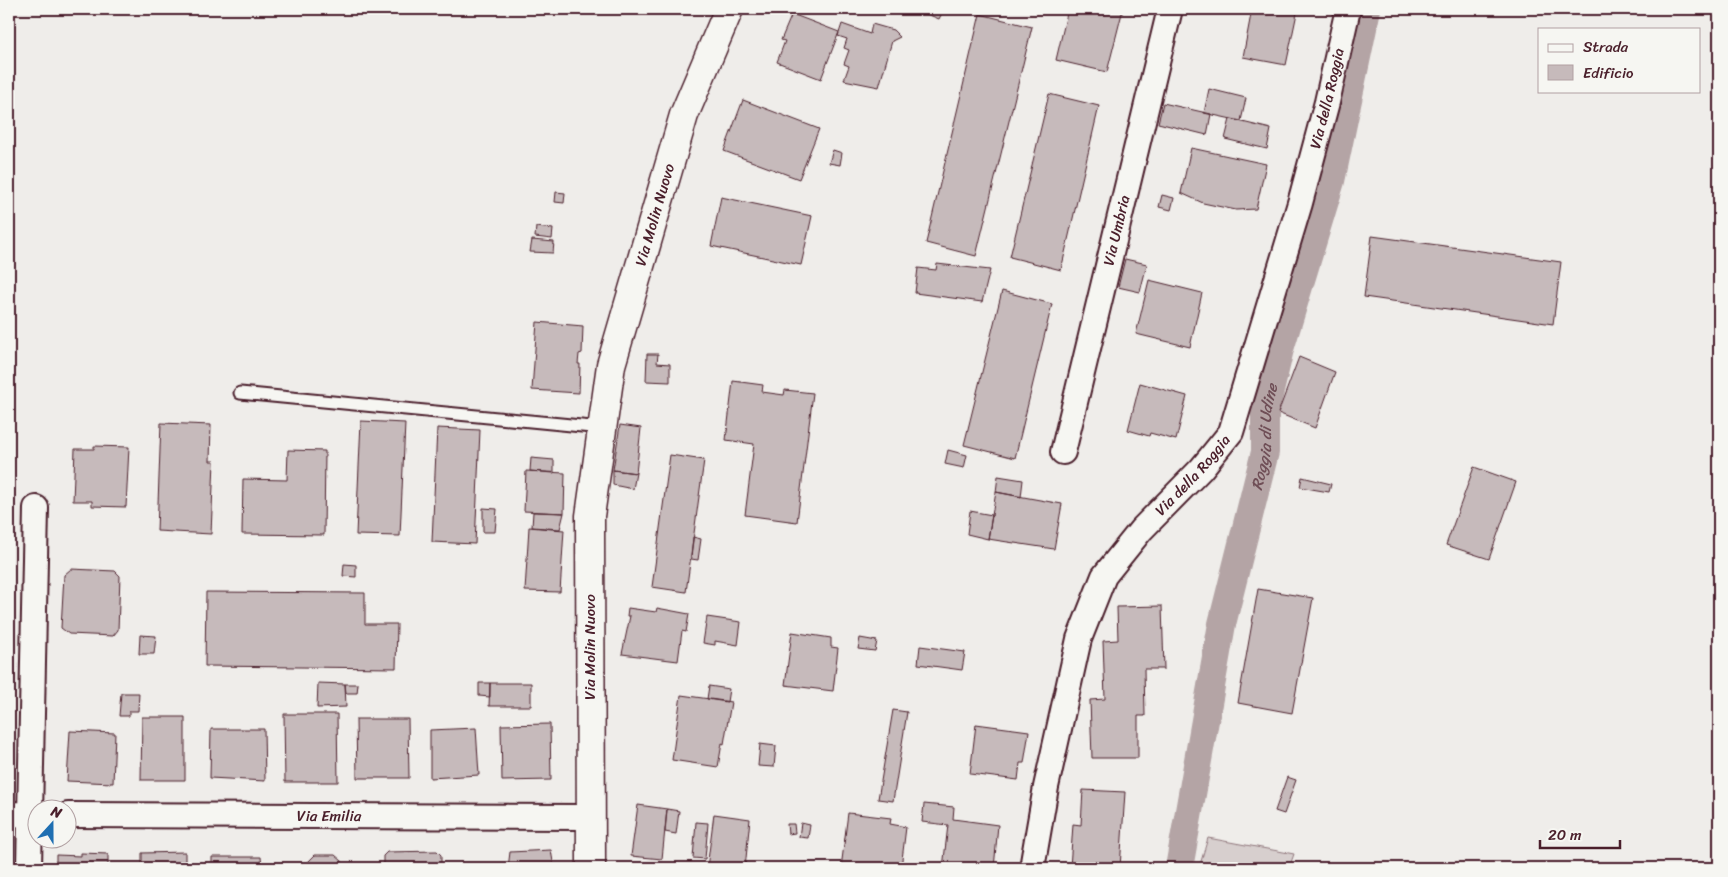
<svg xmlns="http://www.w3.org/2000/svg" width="1728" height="877" viewBox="0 0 1728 877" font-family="Sriracha,sans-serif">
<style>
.green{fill:#d7cfce;stroke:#90777c}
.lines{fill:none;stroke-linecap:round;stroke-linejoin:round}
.canal{stroke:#b4a4a5;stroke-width:28}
.building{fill:#c6babb;stroke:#4a1f2b}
.lane-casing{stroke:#4a1f2b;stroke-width:15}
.street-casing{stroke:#4a1f2b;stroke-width:28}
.secondary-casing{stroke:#4a1f2b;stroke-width:31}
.lane{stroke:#f6f6f2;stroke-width:11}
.street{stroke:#f6f6f2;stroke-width:24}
.secondary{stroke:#f6f6f2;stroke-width:28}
.labels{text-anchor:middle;stroke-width:5;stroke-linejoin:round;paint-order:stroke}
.street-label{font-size:15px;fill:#4a1f2b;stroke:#f6f6f2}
.water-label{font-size:16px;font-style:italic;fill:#6f4e56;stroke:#f6f6f2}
</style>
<rect width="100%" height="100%" fill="#efedea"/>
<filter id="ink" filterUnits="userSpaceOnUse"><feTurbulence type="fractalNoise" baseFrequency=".02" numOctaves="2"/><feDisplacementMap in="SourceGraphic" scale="10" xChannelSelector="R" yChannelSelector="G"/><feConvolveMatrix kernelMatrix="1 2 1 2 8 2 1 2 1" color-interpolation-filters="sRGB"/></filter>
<g filter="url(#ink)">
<path class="green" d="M1208,838L1294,854L1289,868H1199Z"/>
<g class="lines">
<path class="canal" id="s1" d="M1179,868L1222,624L1265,452V412L1280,349L1331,181L1367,9"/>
</g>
<path class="building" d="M915,9H944L939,19Z
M1068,9H1123L1107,72L1056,60Z
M1252,9H1280L1297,13L1286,65L1243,57Z
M792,14L839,32L821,79L777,62L785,41L781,40Z
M980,14L1032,27L976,256L926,243Z
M842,24L870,34L872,24L893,30L900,37L892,41L879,87L844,80L849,66L844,64L849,50L844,48L847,39L838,36Z
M1209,89L1246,98L1241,121L1204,113Z
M1049,94L1099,106L1061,270L1010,257Z
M743,100L819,129L799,179L724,151Z
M1163,103L1211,114L1207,135L1158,123Z
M1230,119L1271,129L1267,149L1225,139Z
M1191,148L1266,164L1256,209L1236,210L1203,203L1181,193Z
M833,150L842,153L840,165L829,163Z
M556,192L565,193L564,203L555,202Z
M1162,195L1174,198L1171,210L1159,207Z
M721,197L812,216L801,265L711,246Z
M536,227L553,229L552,239L535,237Z
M1372,236L1561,262L1553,324L1364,297Z
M532,240L554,242L553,253L530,252Z
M1125,259L1147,264L1140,292L1118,287Z
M937,264L990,270L982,302L915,293L918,268L936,270Z
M1149,280L1202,293L1190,347L1136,334Z
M1002,291L1052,304L1015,458L964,445Z
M537,322L583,326L582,353L579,354L578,364H580L579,393L532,390Z
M647,354H658L657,363L670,364V382L646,381Z
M1299,357L1335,372L1315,428L1278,413Z
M733,381L763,385L762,392L784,395L785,390L813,393L797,522L745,515L754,444L726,440Z
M1140,383L1187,396L1176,440L1150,433L1149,436L1128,430Z
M361,421L405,423L400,536L356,535Z
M161,423L211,425L210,461H214L211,534L157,531Z
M620,425L641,428L636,473L613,470Z
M437,428L480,430L475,544L432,542Z
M94,446L129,447L126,507L92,506V501H73L75,449H94Z
M288,450L325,451L324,535L242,534L243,479L287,480Z
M948,450L967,455L964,468L945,464Z
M670,455L704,460L686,592L652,587Z
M531,458L554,460V473L530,471Z
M1474,467L1516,482L1489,559L1446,545Z
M613,470L636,473L633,489L613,485Z
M526,471L565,473L564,513L524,511Z
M998,476L1023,480L1021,497L996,492Z
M1302,477L1331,484L1329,492L1300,487Z
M996,492L1062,504L1054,549L988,539Z
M483,508L497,509L495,532H483Z
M970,511L992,515L988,539L967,534Z
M533,512L564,513L560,529L532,527Z
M529,527L564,530L560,592L525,591Z
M693,537L701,539L698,560L691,559Z
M344,564L356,565V577L343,576Z
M71,569L115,571L120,576L118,630L113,636L69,634L61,628L64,575Z
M1258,589L1313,598L1292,713L1238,703Z
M206,592L365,593V624H397L396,668L205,666Z
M1162,606L1164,669H1144L1145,716H1138V758H1092L1090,700L1105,699L1103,641L1118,640L1117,607Z
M628,608L656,612L657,608L689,614L686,632L682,631L678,661L622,654L630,616H627Z
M707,617L741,622L738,645L715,641V645L703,643Z
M792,632L831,638V647L838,648L833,691L785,685Z
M140,635L156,636L154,654H139Z
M860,638L877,641L875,651L858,649Z
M920,646L965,652L962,670L918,664Z
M318,683L345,684L346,707L317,708Z
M479,683H490V697L479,696Z
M490,683H531V706H489Z
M345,684H358L357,693H346Z
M709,686L729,689L727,702L707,699Z
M121,693H139L138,711H129V716H119Z
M681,695L731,702L724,744L722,743L718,767L672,760Z
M893,710L907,712L893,801L878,799Z
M284,714H337L338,782H285Z
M142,717H185V780H141Z
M356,719H408L409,778H357Z
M550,724L551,780L502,781L501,725Z
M976,724L1029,731L1024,763H1020L1018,780L970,774Z
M476,728L479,775L430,778V730Z
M211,729H264L265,781L210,778Z
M70,731L115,733L113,783L67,781Z
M760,744L776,746L774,767L758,766Z
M1287,777L1296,780L1284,814L1275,811Z
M1083,790L1125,792L1120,868H1070L1073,824L1081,825Z
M924,804L954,807L953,819L998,825L994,868H943L948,825L922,822Z
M638,805L667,809L662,859L631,856Z
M667,809L679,811L676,834L665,832Z
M848,813L891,818L890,824L906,827L901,868H841Z
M714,814L750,819L745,868H707Z
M696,822L708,823L705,859L693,858Z
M801,823L810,825L808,838L799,837Z
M787,824H794L795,833L788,834Z
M551,850L554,868H508L510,852Z
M437,851L441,855V868H383V856L387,852Z
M185,852V868H190H142V853Z
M81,853L108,854V868H56V855L81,856Z
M315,855H335L342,861L343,868H302Z
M212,857H261L262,868H212Z"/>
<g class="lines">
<defs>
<path id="lane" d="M240,393L602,428"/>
<g id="street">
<path id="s2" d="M1063,452L1170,9"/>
<path d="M9,814L38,815"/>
<path id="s3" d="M68,815L590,817"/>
<path d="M29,868L36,508"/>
<path id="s4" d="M1032,868L1046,787L1079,639L1104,576L1141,530L1201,469L1231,432L1300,203L1327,102L1348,9"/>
</g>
<g id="secondary">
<path id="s5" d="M591,868L590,516L611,365L684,115L729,9"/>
</g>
</defs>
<use href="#lane" class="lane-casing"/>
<use href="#street" class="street-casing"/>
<use href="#secondary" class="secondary-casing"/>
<use href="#lane" class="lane"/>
<use href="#street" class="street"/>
<use href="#secondary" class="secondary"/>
</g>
</g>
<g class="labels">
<g class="street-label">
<text dy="5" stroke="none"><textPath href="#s4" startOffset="841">Via della Roggia</textPath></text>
<text dy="5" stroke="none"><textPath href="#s5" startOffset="661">Via Molin Nuovo</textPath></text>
<text dy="5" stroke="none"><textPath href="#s2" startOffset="228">Via Umbria</textPath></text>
<text dy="5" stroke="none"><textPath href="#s4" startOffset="436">Via della Roggia</textPath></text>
<text transform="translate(590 647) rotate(-90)" y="5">Via Molin Nuovo</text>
<text dy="5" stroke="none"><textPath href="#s3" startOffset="261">Via Emilia</textPath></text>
</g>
<g class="water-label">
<text dy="6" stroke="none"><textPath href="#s1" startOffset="440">Roggia di Udine</textPath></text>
</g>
</g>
<rect width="1728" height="877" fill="none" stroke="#f6f6f2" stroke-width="30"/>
<rect x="15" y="15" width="1698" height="847" fill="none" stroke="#4a1f2b" stroke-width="2" filter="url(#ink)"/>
<rect x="1538" y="28" width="162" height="65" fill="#f6f6f2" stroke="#b1a0a2"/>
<rect x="1548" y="44" width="25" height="8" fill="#f6f6f2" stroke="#b1a0a2"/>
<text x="1583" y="52" font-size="15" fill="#4a1f2b">Strada</text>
<rect x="1548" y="65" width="25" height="15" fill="#c6babb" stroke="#b1a0a2"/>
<text x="1583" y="78" font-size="15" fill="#4a1f2b">Edificio</text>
<g transform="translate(52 824) rotate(21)"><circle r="24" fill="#f6f6f2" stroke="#b1a0a2"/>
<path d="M0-4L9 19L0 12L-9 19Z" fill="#1f6fb2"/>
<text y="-8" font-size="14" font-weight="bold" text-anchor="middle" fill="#4a1f2b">N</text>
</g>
<path d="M1540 840v8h80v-8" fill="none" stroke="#4a1f2b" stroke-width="2.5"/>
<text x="1548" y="840" font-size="15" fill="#4a1f2b" stroke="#f6f6f2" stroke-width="4" paint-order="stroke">20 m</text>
</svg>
